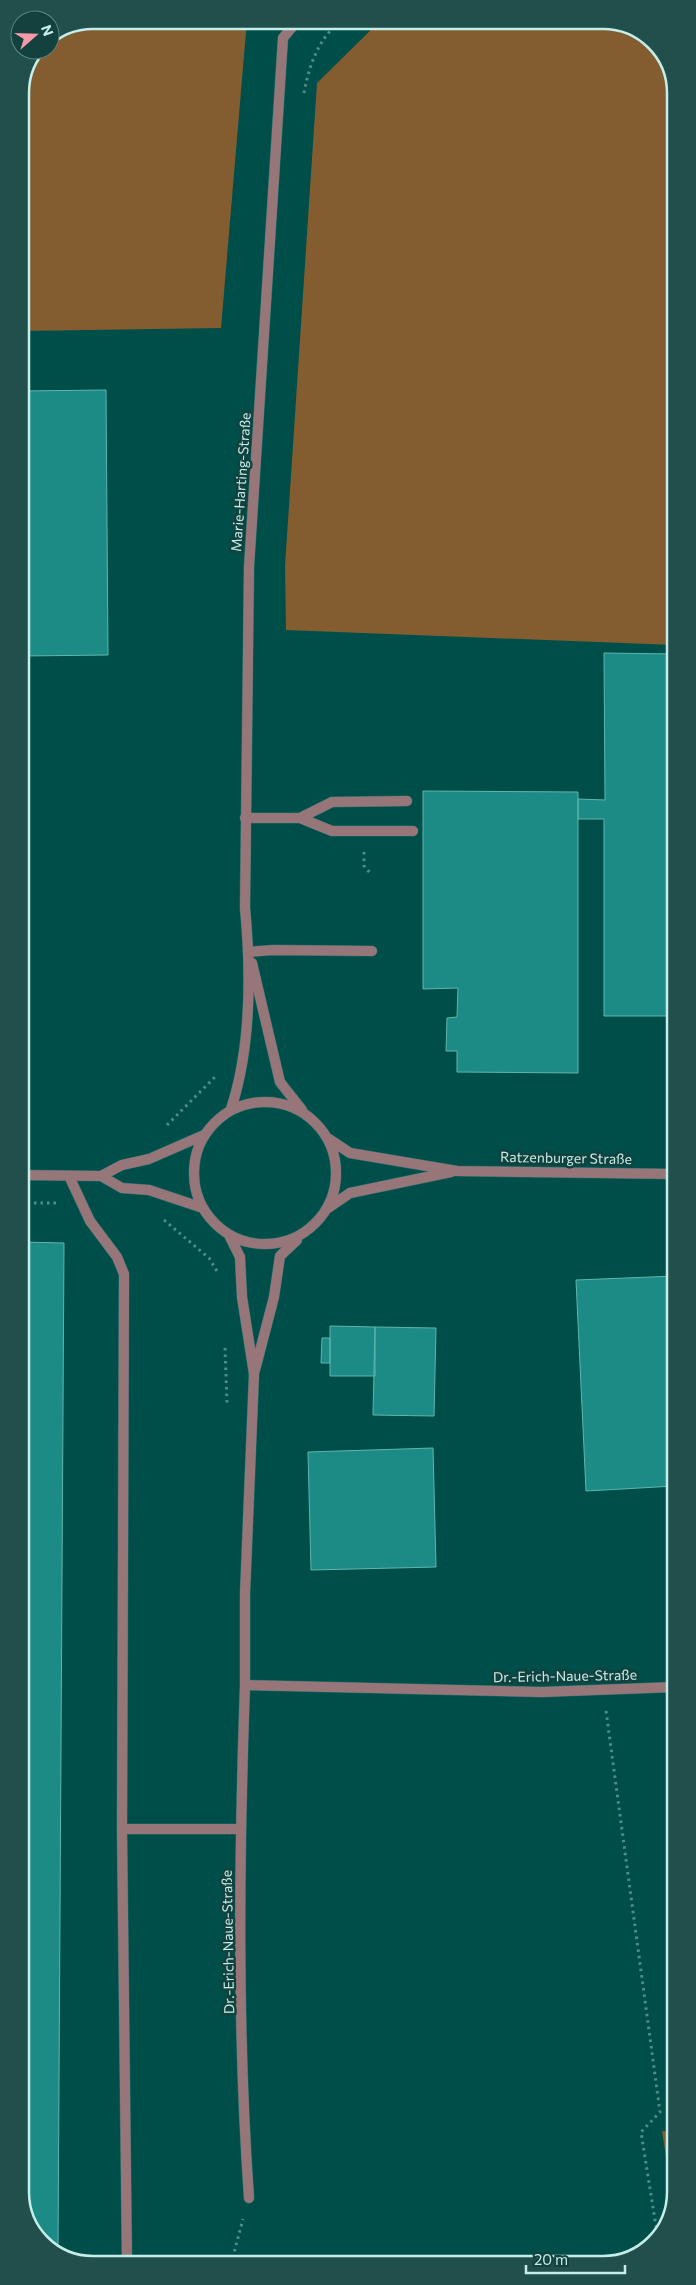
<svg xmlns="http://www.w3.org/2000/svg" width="696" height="2285" viewBox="0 0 696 2285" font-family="Commissioner,sans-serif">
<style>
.green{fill:#835d2f}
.building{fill:#1c8b85;stroke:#5fb5ae}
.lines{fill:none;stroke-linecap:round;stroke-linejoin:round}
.lane-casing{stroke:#276e6a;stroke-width:11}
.street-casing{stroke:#276e6a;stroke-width:11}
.path{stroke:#4e8d89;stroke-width:3;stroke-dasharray:2.5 4;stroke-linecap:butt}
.lane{stroke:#97767a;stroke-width:10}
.street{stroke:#97767a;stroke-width:10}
.labels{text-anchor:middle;stroke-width:5;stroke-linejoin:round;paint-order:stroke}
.street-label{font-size:14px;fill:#c5ede9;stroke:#12413e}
.rim{fill:none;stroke:#c5ede9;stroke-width:2.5}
</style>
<rect width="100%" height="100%" fill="#004e4a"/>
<path class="green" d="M93,20H247L221,328L20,331L21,89L38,50H50V38Z
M425,20H608L651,38L674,74V645L286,630L285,566L317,83L380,21Z
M662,2131L676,2132V2193L673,2202Z"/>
<path class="building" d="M106,390L108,655L21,656L20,391Z
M604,653L674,654L675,1016H604V819H578V799L605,800Z
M423,791L578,792V1073L457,1072V1051H446L447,1018L457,1017L458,988L423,989Z
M21,1242L64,1243L58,2252L45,2247L22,2211Z
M675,1276V1486L586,1491L576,1280Z
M330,1326L375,1327V1376H330Z
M375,1327L436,1328L434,1416L373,1415Z
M322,1338H330V1363H321Z
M433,1448L436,1567L311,1570L308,1452Z"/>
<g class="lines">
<defs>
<path id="lane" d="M245,818H300L332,831H413
M300,818L332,802L407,801
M249,952L273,950L372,951
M69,1176L90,1221L117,1257L124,1274L122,1829L127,2265
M122,1829H240"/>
<path id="street" d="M252,963L280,1082L302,1110
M194 1173a71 71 0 1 1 142 0a71 71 0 1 1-142 0Z
M231,1109C251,1048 251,972 245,908L249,567L283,38L298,20
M329,1139L350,1153L457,1171L675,1174
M21,1175L101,1176L122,1188L149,1190L203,1208
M101,1176L122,1165L149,1159L204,1135
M328,1208L350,1193L451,1172
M229,1235L240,1257L242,1297L254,1374L245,1594V1685L542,1692L675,1687
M255,1370L274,1297L280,1256L297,1240
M245,1685C239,1856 237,2028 249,2198"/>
</defs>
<use href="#lane" class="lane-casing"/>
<use href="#street" class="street-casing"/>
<path class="path" d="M304,93C309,65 319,37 342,20
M364,852V866L371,874
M167,1125L216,1076
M21,1203H58
M164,1220L209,1258L218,1273
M225,1348L227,1403L229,1406
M606,1711L660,2112L641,2132L658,2239
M231,2264L243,2219"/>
<use href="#lane" class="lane"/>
<use href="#street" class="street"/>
</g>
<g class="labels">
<g class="street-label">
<text transform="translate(241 482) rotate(-86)" y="5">Marie-Harting-Straße</text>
<text transform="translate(566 1158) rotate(1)" y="5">Ratzenburger Straße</text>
<text transform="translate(565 1676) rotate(-1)" y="5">Dr.-Erich-Naue-Straße</text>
<text transform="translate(228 1942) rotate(-91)" y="5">Dr.-Erich-Naue-Straße</text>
</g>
</g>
<path d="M0 0H696V2285H0ZM93 29H603A64 64 0 0 1 667 93V2192A64 64 0 0 1 603 2256H93A64 64 0 0 1 29 2192V93A64 64 0 0 1 93 29Z" fill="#204f4c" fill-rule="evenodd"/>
<path class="rim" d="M93 29H603A64 64 0 0 1 667 93V2192A64 64 0 0 1 603 2256H93A64 64 0 0 1 29 2192V93A64 64 0 0 1 93 29Z"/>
<g transform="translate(35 35) rotate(70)"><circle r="24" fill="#12413e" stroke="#5a8682"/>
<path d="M0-4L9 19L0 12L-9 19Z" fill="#f39aa9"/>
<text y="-8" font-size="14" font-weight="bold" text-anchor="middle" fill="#c5ede9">N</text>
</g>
<path d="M526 2265v8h99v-8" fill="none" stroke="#c5ede9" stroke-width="2.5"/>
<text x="534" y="2265" font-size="15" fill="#c5ede9" stroke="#12413e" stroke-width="4" paint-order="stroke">20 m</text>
</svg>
